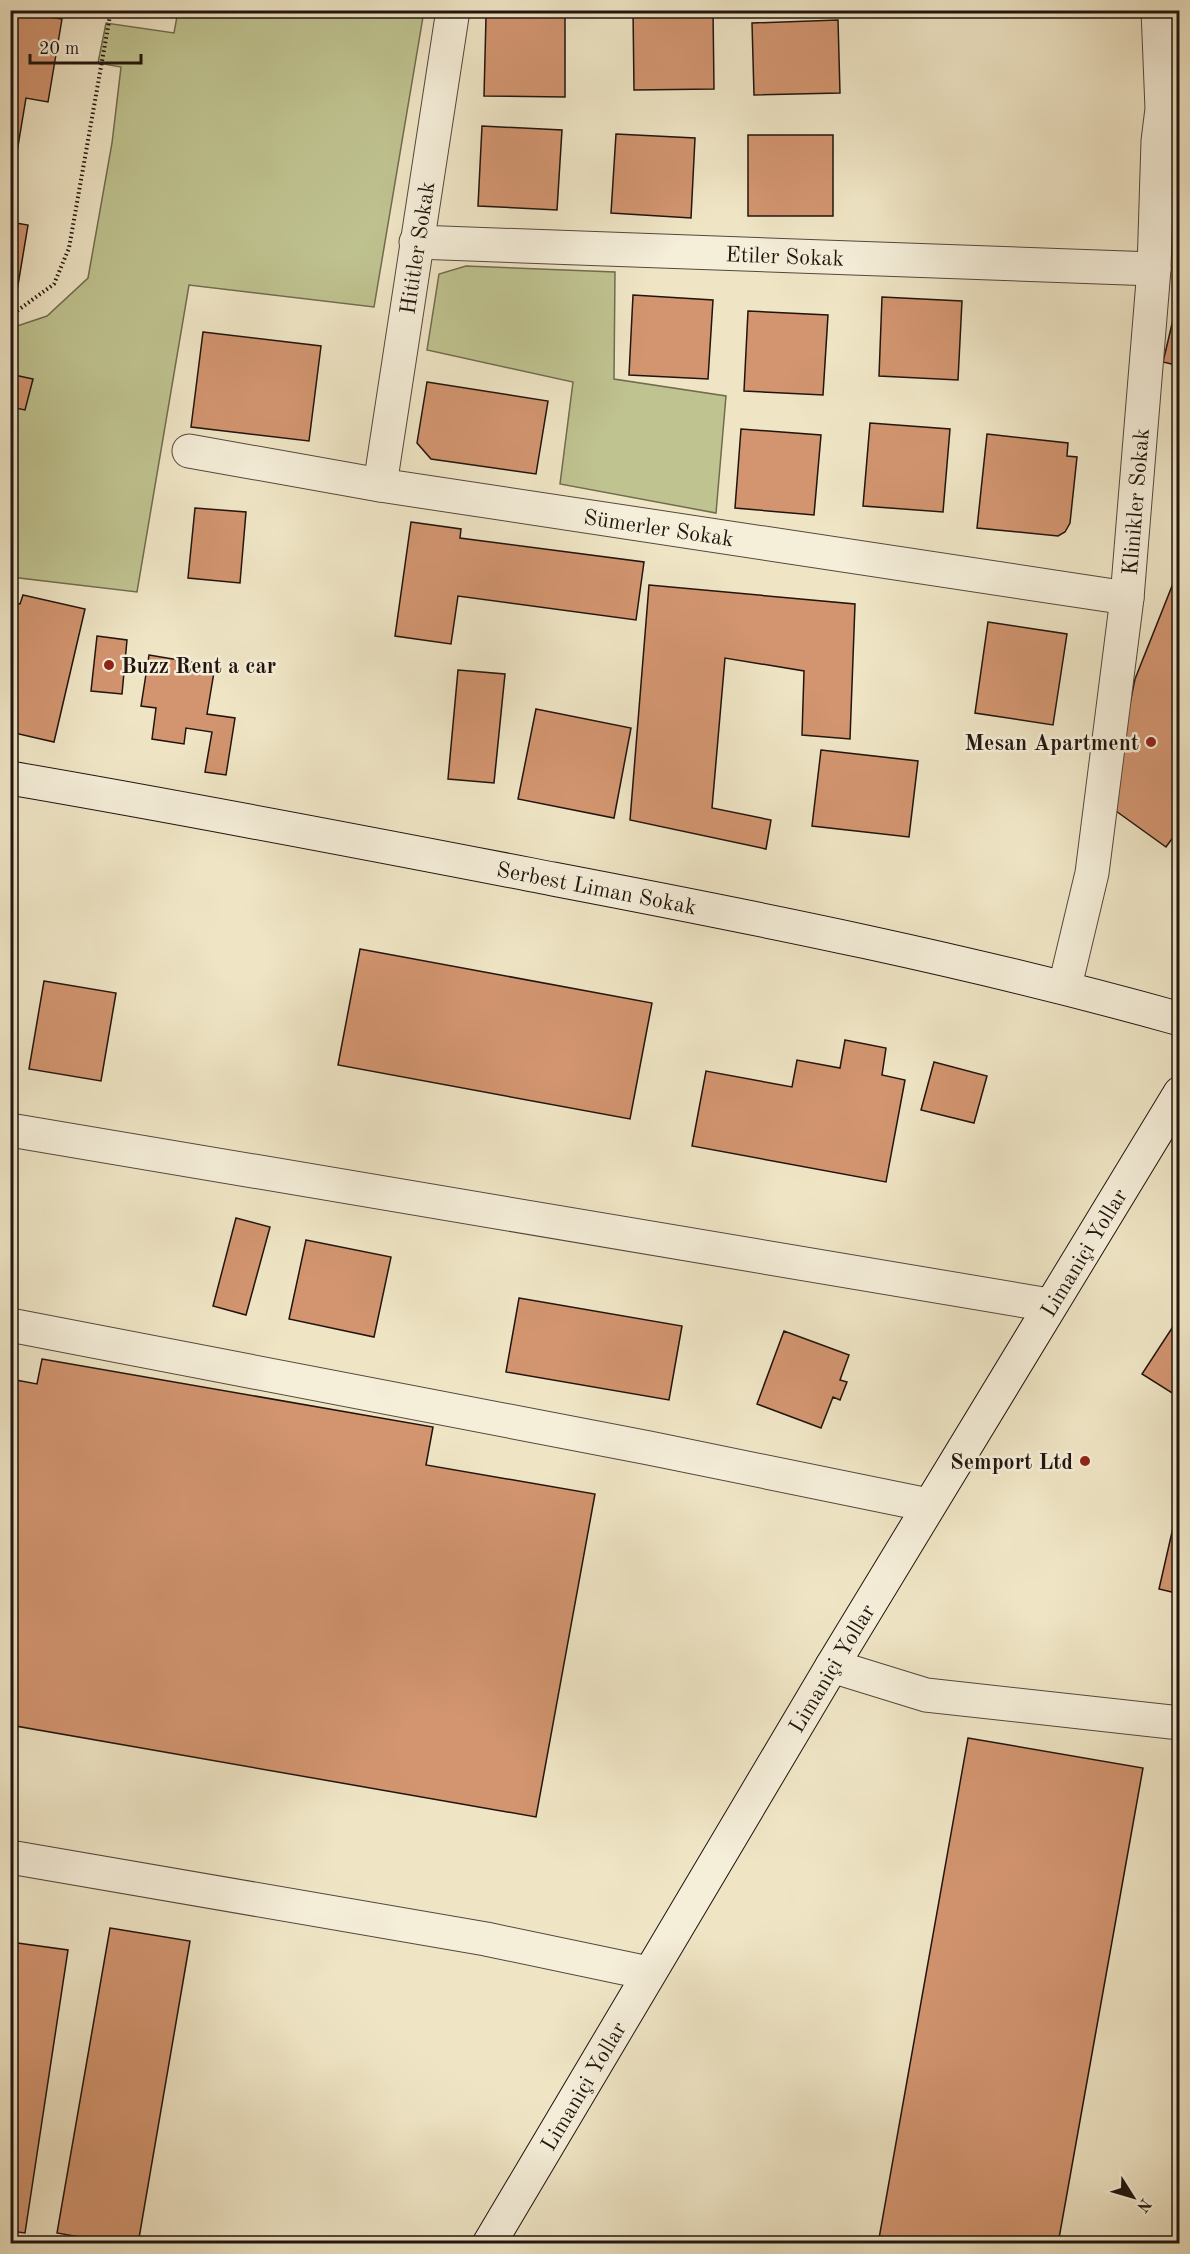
<svg xmlns="http://www.w3.org/2000/svg" width="1190" height="2254" viewBox="0 0 1190 2254" font-family="'Old Standard TT',serif">
<style>
.green{fill:#bfc390;stroke:#706c4f;stroke-width:1.5}
.building{fill:#d29570;stroke:#21140e;stroke-width:1.5}
.lines{fill:none;stroke-linecap:round;stroke-linejoin:round}
.street-casing{stroke:#54483c;stroke-width:35}
.secondary-casing{stroke:#21140e;stroke-width:35}
.path{stroke:#21140e;stroke-width:4;stroke-dasharray:1.5 3;stroke-linecap:butt}
.street{stroke:#f5eed9;stroke-width:33}
.secondary{stroke:#f5eed9;stroke-width:33}
.poi-dot{fill:#8f2418;stroke:#f5eed9;stroke-width:2}
.labels{text-anchor:middle;stroke-width:5;stroke-linejoin:round;paint-order:stroke}
.street-label{font-size:22px;fill:#21140e;stroke:#f5eed9}
.poi-label{font-size:22px;font-weight:bold;fill:#21140e;stroke:#f5eed9;text-anchor:end}
</style>
<rect width="100%" height="100%" fill="#efe5c5"/>
<filter id="stains"><feTurbulence type="fractalNoise" baseFrequency=".00333" numOctaves="4"/><feColorMatrix values="0 0 0 0 .2 0 0 0 0 .09 0 0 0 0 .02 0 0 0 .5 -.17"/></filter>
<radialGradient id="worn" r=".72"><stop offset=".6" stop-color="#630" stop-opacity="0"/><stop offset="1" stop-color="#630" stop-opacity=".3"/></radialGradient>
<path class="green" d="M178,11H424L374,307L189,285L137,592L11,577V328L47,316L88,278L112,143L121,67L98,63L106,23L174,33Z
M466,266L615,272L614,379L726,396L716,513L560,484L573,382L427,350L439,274Z"/>
<path class="building" d="M713,10L714,89L634,90L633,11Z
M10,11L62,19L48,102L26,98L10,194Z
M486,17H565V97L484,96Z
M838,20L840,93L754,95L752,23Z
M482,126L562,130L557,210L478,206Z
M616,134L695,138L691,218L611,213Z
M748,135H833V216H748Z
M10,222L28,225L14,309H10Z
M1180,290V366L1163,362Z
M633,295L713,300L708,379L629,375Z
M882,297L962,301L958,380L879,376Z
M748,311L828,315L823,395L744,391Z
M203,332L321,346L309,441L191,427Z
M10,374L33,379L25,410L10,407Z
M427,382L548,401L536,474L431,459L417,443Z
M870,423L950,429L943,512L863,506Z
M741,429L821,435L814,515L735,508Z
M987,434L1068,443L1067,456L1077,457L1070,523L1065,532L1058,536L977,528Z
M195,508L246,512L240,583L188,578Z
M411,522L461,529L460,538L644,562L636,620L458,596L451,644L395,636Z
M1180,566V828L1166,847L1109,806L1135,679Z
M649,585L855,604L850,739L802,735L804,671L725,658L712,808L771,820L766,849L630,820Z
M23,595L85,609L54,742L10,732V602L20,604Z
M988,622L1067,634L1053,725L975,713Z
M97,636L127,640L122,694L91,691Z
M149,655L215,666L207,714L235,718L226,775L205,772L212,732L186,728L184,744L152,739L156,708L141,706Z
M458,670L505,674L494,783L448,779Z
M536,709L631,728L614,818L518,799Z
M821,750L918,761L909,837L812,826Z
M360,949L652,1003L630,1119L338,1065Z
M44,981L116,993L101,1081L29,1069Z
M845,1040L886,1048L882,1075L905,1080L886,1182L692,1146L706,1071L792,1087L797,1060L840,1068Z
M934,1062L987,1076L974,1123L921,1110Z
M236,1218L270,1227L246,1315L213,1306Z
M306,1240L391,1257L374,1337L289,1319Z
M519,1298L682,1326L669,1400L506,1372Z
M1174,1325L1180,1329V1398L1142,1374Z
M784,1331L849,1355L840,1380L847,1382L840,1400L833,1397L821,1428L757,1404Z
M42,1359L433,1427L426,1465L595,1494L536,1817L10,1725V1379L37,1384Z
M1180,1497V1594L1159,1589Z
M968,1738L1143,1768L1058,2244H878Z
M110,1928L190,1941L138,2244H118L57,2233Z
M10,1942L68,1950L25,2233L10,2231Z"/>
<g class="lines">
<defs>
<g id="street">
<path id="s1" d="M416,242L1154,269"/>
<path id="s2" d="M189,451L380,485L1127,598"/>
<path id="s3" d="M380,485L453,10"/>
<path id="s4" d="M1065,986L1092,873L1127,598L1154,269L1158,141L1162,109L1158,10"/>
<path d="M10,1130L1049,1305"/>
<path d="M10,1325L649,1448L928,1505"/>
<path d="M832,1666L926,1695L1180,1723"/>
<path d="M10,1857L486,1939L648,1973"/>
</g>
<g id="secondary">
<path id="s5" d="M10,778C192,809 372,844 553,879C763,919 973,961 1180,1019"/>
<path id="s6" d="M489,2244L832,1666L1180,1093"/>
</g>
</defs>
<use href="#street" class="street-casing"/>
<use href="#secondary" class="secondary-casing"/>
<path class="path" d="M10,316L54,284L69,248L111,10"/>
<use href="#street" class="street"/>
<use href="#secondary" class="secondary"/>
</g>
<g class="poi-dot">
<circle cx="109" cy="665" r="6"/>
<circle cx="1151" cy="742" r="6"/>
<circle cx="1085" cy="1461" r="6"/>
</g>
<g class="labels">
<g class="street-label">
<text dy="8" stroke="none"><textPath href="#s3" startOffset="240">Hititler Sokak</textPath></text>
<text dy="8" stroke="none"><textPath href="#s1" startOffset="369">Etiler Sokak</textPath></text>
<text dy="8" stroke="none"><textPath href="#s4" startOffset="490">Klinikler Sokak</textPath></text>
<text dy="8" stroke="none"><textPath href="#s2" startOffset="476">Sümerler Sokak</textPath></text>
<text dy="8" stroke="none"><textPath href="#s5" startOffset="597">Serbest Liman Sokak</textPath></text>
<text dy="8" stroke="none"><textPath href="#s6" startOffset="1156">Limaniçi Yollar</textPath></text>
<text dy="8" stroke="none"><textPath href="#s6" startOffset="670">Limaniçi Yollar</textPath></text>
<text dy="8" stroke="none"><textPath href="#s6" startOffset="184">Limaniçi Yollar</textPath></text>
</g>
<g class="poi-label">
<text x="121" y="673" text-anchor="start">Buzz Rent a car</text>
<text x="1139" y="750">Mesan Apartment</text>
<text x="1073" y="1469">Semport Ltd</text>
</g>
</g>
<rect width="1190" height="2254" fill="none" stroke="#efe5c5" stroke-width="36"/>
<rect x="12" y="12" width="1166" height="2230" fill="none" stroke="#21140e" stroke-width="3"/>
<rect x="18" y="18" width="1154" height="2218" fill="none" stroke="#21140e" stroke-width="1.5"/>
<g transform="translate(1133 2197) rotate(127)" stroke="#f5eed9" stroke-width="4.5" paint-order="stroke">
<path d="M0-4.5L10 22L0 15L-10 22Z" fill="#21140e"/>
<text y="-9" font-size="16" font-weight="bold" text-anchor="middle" fill="#21140e">N</text>
</g>
<path d="M30 54v9h111v-9" fill="none" stroke="#21140e" stroke-width="3"/>
<text x="39" y="54" font-size="18" fill="#21140e" stroke="#f5eed9" stroke-width="4.5" paint-order="stroke">20 m</text>
<rect width="100%" height="100%" filter="url(#stains)"/>
<rect width="100%" height="100%" fill="url(#worn)"/>
</svg>
